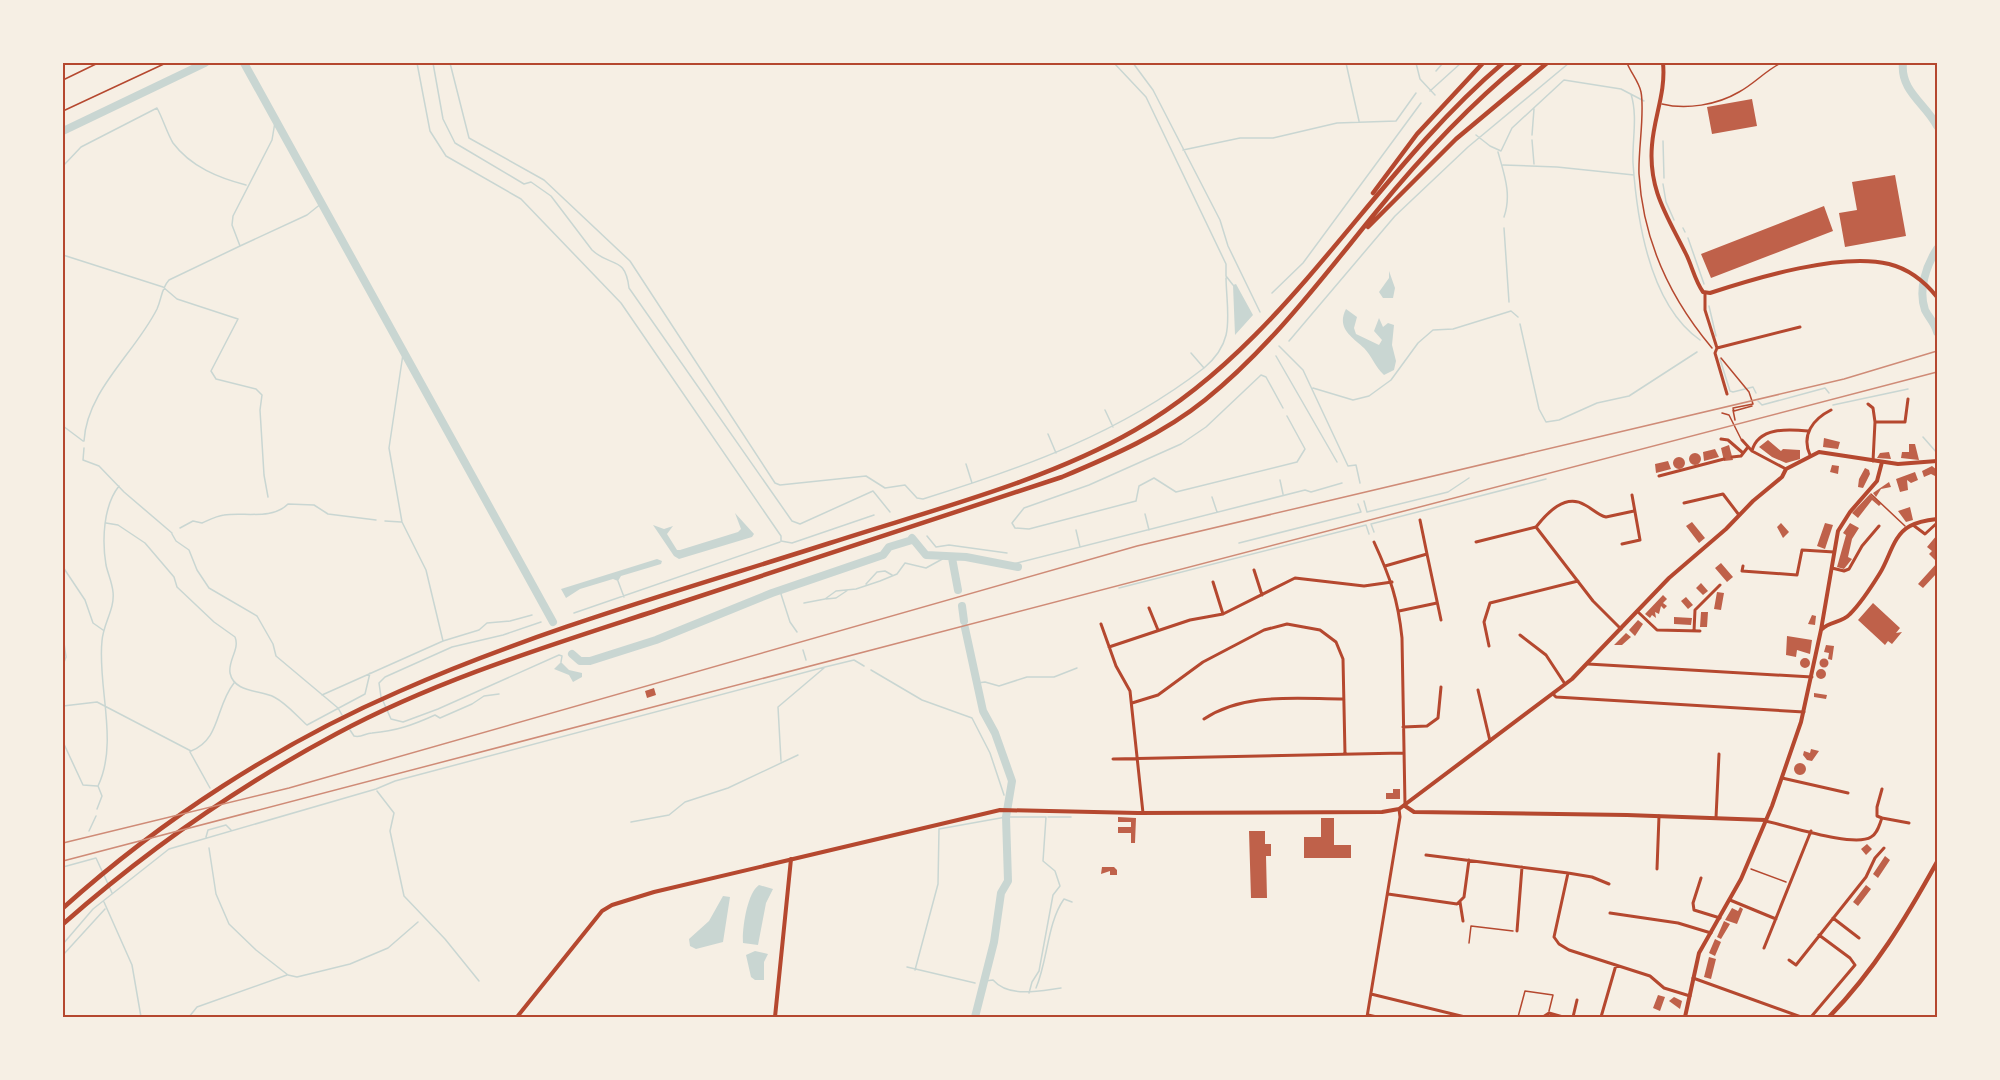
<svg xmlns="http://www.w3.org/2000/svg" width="2000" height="1080" viewBox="0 0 2000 1080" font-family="Quicksand,sans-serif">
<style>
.water{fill:#c9d6d2}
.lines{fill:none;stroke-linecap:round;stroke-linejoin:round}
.stream{stroke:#c9d6d2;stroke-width:1.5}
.river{stroke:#c9d6d2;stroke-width:8}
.building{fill:#bf614a}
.path{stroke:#b5482f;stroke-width:1.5}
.service{stroke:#b5482f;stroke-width:1.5}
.minor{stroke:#b5482f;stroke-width:3}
.tertiary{stroke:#b5482f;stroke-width:4}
.secondary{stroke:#b5482f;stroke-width:4}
.primary{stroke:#b5482f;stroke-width:4.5}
.trunk{stroke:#b5482f;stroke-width:4.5}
.rail{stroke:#cf8b77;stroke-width:1.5}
.neatline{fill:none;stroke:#b5482f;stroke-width:2}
</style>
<rect width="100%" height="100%" fill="#f6efe4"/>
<path class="water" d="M1389,271L1395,288L1393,298H1383L1379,292L1389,278Z
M1236,284L1253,315L1235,335L1233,285Z
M1346,309L1357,317L1354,328L1356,334L1379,345L1382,340L1374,331L1379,318L1383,327L1388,323L1394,325L1392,345L1396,361L1394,370L1384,375C1375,367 1372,356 1364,348C1352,337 1336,328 1346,309Z
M735,513L754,534L752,537L679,559L674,556L653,525L664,529L673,526L667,534L677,550H680L738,532L741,529Z
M657,559L662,561L661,564L621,576L618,581L613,579L580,589L566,598L561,589Z
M561,662L569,670L582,673V677L573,682L569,675L554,669Z
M759,885L773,889L766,903L758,945L743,943C742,929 747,893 759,885Z
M723,896L730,897L723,942L696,949L690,946L689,939L709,921Z
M755,951L768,954L764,962V980H755L751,977L746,955Z"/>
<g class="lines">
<path class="stream" d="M417,63L430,131L446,156L521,199L621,303L781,536V541L792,543L874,515
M433,63L443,119L455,143L524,184L531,182L551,196L592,250C611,268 625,255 629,288L792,521L800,524L873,491L890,512
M450,63L469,138L544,180L630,261L775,483L780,485L866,476L885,488L905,485L917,498L923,499C1023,468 1119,434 1204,368
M1114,63L1146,97L1226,264V276L1233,285
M1133,63L1153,90L1220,220L1228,246L1260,312
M1346,63L1359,121
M1416,63L1420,79L1435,95
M1436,71L1443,63
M1430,91L1461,63
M1631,94C1638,117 1632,140 1633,163C1637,221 1650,305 1700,340
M1476,135L1490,146L1501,151L1512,128L1564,80L1621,89L1644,101
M1532,135L1534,109
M1532,140L1534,164
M1663,141L1664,178
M1183,150L1240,138H1273L1337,123L1396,121L1416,93
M1498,152C1504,174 1512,194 1504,217
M1503,165L1557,167L1634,175
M63,166L81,147L157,108C163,119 167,133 173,143C191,167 219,178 246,185
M1663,184L1666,202L1674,220
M1504,228L1509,302
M1683,228L1685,232
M1688,238L1704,284
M240,246L307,215L322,203
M63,255L163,287L177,299L238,319L211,371L216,379L256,389L262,395L260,410L264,475L268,497
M1272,293L1303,263L1421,103
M1709,306L1716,336
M1520,324L1539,409L1546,422L1559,420L1597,403L1629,396L1697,352
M1289,341L1395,216L1468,147L1569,63
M1279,346L1303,370L1348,466L1356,465L1360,483
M1191,353L1204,368C1236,341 1227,317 1226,278
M403,354L389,448L402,522L426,570L443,641
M1276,356L1337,462
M1720,359L1730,391L1733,392L1753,387L1756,393
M1313,388L1353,400L1369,396L1391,380L1418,343L1433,330L1453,329L1511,311L1518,317
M1758,401L1762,405L1825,388L1829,393
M1833,405L1908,389
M1283,408L1266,377L1261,375L1206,427L1181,444L1089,485L1024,508L1012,523L1015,528L1029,529L1136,501L1139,486L1154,478L1176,492L1297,462L1305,449L1287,416
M1105,410L1113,427
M63,426L83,441
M1048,434L1056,453
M1923,437L1937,453
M84,441C87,390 135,353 157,309C162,298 161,289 169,280L240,246L232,225L233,216L272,140L275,122
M84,448L83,460L99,466L124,492L172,533
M966,464L972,483
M1280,480L1283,494
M1212,497L1217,512
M1364,501L1367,512L1448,492L1469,478
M1145,514L1149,530
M385,521L401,522
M106,523L118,525L145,543L174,577L177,587L214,622L235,637C240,649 228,660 230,673C234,693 261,690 274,697C286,703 297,716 307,725L365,694L370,673
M180,528L193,521L202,523C209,520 216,516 224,515C243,512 273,520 288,504L314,505L328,514L376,520
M1076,530L1080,547
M1374,532L1371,524L1546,479
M172,534L176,541L189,550L197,570L209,588L257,616L273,644L276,656L338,708L342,715
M927,536L936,547L949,545L1007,553
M1239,543L1361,512L1358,504
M1009,565L1305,490L1311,492L1342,483
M63,567L85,600L93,623L103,630
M618,581L624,597
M866,584L877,572L885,571L892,575
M1119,588L1366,525L1369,534
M780,591L790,622L797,632
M826,599L836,598L848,590
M804,603L825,599L836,591L856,589L880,581L897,574L905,563L926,568L946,557
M574,613L780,542
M63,636L66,657L63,665
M803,650L806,660
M871,670L922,700L972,718L990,753L1004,795
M977,683L985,682L999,686L1027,677H1054L1077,668
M322,695L443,641L479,630L487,623L510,621L532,615
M381,697L379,683L385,677L452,647L503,635L541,622
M383,701L391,719L403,722L438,709L559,655L562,656L561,662
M63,706L97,702L191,751C221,739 215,707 234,683
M350,730L354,736C362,738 365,733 372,733C396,731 413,725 435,715L440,718L472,704L484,696L499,694
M63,742L83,785L97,786
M190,752L210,788
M781,761L778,707L824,668
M377,791L394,813L390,831L404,896L445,939L479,981
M97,809L102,796L98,786C119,742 97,685 102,641C103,624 115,609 113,592C112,582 108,574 106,565C102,541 103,506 119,486
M1048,817H1071
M631,822L669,815L685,802L728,788L798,755
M89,831L96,816
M206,837L208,830L226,825L231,830
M209,848L216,894L229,924L256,950L288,975L297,977L350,964L388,948L418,922
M63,867L96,858L102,871
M104,875L112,893
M104,902L132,965L141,1017
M63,944L93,909L169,849L376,789L395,781L825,667L854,660L864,666
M63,955L105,909
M907,967L975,983
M915,970L938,884L939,829L1006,817H1046L1043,861L1055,871L1060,886L1053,895L1039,971L1032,982L1029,993
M985,981L993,980C1009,998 1038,991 1061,988
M1036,988C1048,960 1047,923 1064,899L1072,902
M189,1017L197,1007L287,975"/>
<path class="river" d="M244,63L553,622
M1903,63C1900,91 1926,104 1937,126
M63,131L205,63
M1937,249C1926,266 1918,290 1925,310C1929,318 1935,323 1937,332
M912,538L926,555L966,557L1018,567
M952,558L958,590
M962,606L964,621
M965,628L983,711L995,733L1012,781L1006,817L1008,881L1001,893L994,942L975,1017
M572,654L580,661H590L656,640L772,593L883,555L889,547L912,540"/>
</g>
<path class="building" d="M1752,99L1757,126L1712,134L1707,107Z
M1895,175L1906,236L1845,247L1839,213L1857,210L1852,182Z
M1824,206L1833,231L1711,278L1701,254Z
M1824,438L1840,442L1838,449L1823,447Z
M1768,440L1781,451L1783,449L1800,450V459L1786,463L1772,457L1759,447Z
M1909,444H1915L1919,460L1901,458L1902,452H1909Z
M1729,445L1733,460L1724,461L1721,448Z
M1715,449L1719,457L1704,461L1703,452Z
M1889,452L1891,459L1877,458L1880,453Z
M1689 459a6 6 0 1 1 12 0a6 6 0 1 1-12 0Z
M1673 463a6 6 0 1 1 12 0a6 6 0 1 1-12 0Z
M1668,461L1671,469L1656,473L1655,464Z
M1832,465L1839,466L1838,474L1830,472Z
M1932,466L1937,470L1935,476L1931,474L1924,477L1922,471Z
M1865,468L1869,470L1870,474L1863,488L1858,487L1859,479Z
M1915,472L1918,480L1911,483L1907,480L1908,490L1900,492L1896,479Z
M1889,482L1891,487L1881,489L1876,497L1873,493Z
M1870,494L1881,504L1879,506L1872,500L1858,518L1852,513Z
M1910,507L1913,520L1906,522L1898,511Z
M1692,522L1705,538L1699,543L1686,526Z
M1781,523L1789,532L1783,538L1777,527Z
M1825,523L1833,525L1825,549L1817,546Z
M1850,523L1859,528L1852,539L1848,557L1852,559L1844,569L1837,567L1846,535L1843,533Z
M1937,535V562L1929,554L1932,551L1927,547Z
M1721,563L1733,577L1727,582L1715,568Z
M1937,563V573L1923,588L1918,584Z
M1701,583L1708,591L1703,595L1696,588Z
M1717,592L1724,593L1721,610L1714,609Z
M1663,595L1667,599L1663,603L1667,606L1664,609L1661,606L1659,614L1655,612L1656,618L1652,615L1650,618L1645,614Z
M1686,597L1693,605L1688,609L1681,601Z
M1873,603L1900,628L1896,633L1902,632L1892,644L1888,641L1885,645L1858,620Z
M1701,612H1708L1707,627H1700Z
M1812,615L1816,616L1815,625L1808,624Z
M1674,617L1692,618L1691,625L1674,624Z
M1638,620L1643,624L1635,636L1629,630Z
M1626,633L1631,637L1622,645H1614Z
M1787,636L1812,640L1810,654L1797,650L1796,657L1786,655Z
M1826,645L1834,646L1832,660L1828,659L1829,653L1824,652Z
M1800 663a5 5 0 1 1 10 0a5 5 0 1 1-10 0Z
M1819.5 663a4.5 4.5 0 1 1 9 0a4.5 4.5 0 1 1-9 0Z
M1816 674a5 5 0 1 1 10 0a5 5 0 1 1-10 0Z
M654,688L656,695L647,698L645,691Z
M1814,693L1827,695L1826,699L1814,697Z
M1811,749L1819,751L1812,761L1807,760L1803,755L1804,751L1810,753Z
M1794 769a6 6 0 1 1 12 0a6 6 0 1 1-12 0Z
M1393,789H1400V799H1386V793H1393Z
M1118,817L1136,818L1135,843H1131V833H1118V827H1131V822H1118Z
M1321,818H1334V845H1351V858H1304V837H1321Z
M1249,831H1265V844H1271V856H1266L1267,898H1251Z
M1867,844L1872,849L1866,855L1861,849Z
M1885,856L1890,860L1878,878L1873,874Z
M1102,867H1114L1117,870V875H1110V871L1101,874Z
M1866,885L1871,889L1858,906L1853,902Z
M1740,907L1743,909L1737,924L1725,920L1732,908L1738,911Z
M1724,921L1730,924L1721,939L1717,937Z
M1715,939L1721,942L1715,956L1709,953Z
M1709,957L1716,959L1711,979L1704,977Z
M1658,995L1665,997L1660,1011L1653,1008Z
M1674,997L1682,1001L1680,1009L1669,1001Z"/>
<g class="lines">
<path class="path" d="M1627,63C1631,73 1639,82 1641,92C1645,113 1638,150 1639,174C1643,240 1669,297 1712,348
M63,111L166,63
M1721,358L1749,392L1753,404L1733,408L1734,411L1752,406
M1733,410L1735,420
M1871,494L1905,526
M1751,869L1786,882
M1469,943L1471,926L1513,931
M1518,1017L1525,991L1553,995L1549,1011"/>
<path class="service" d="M63,80L98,63
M1662,104C1686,110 1717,105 1739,92C1754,84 1765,71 1781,63
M1722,413L1729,415L1741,439"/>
<path class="minor" d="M1705,293V310L1717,348L1800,327
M1717,348L1715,353L1727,394
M1868,404L1873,408L1875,422L1873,461
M1875,422H1905L1908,399
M1721,439L1728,440L1743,453
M1742,440L1752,451L1786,469
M1752,451C1758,427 1788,429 1808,431
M1810,455C1801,435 1813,419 1831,410
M1732,457L1741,456L1748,447
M1659,476L1724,459
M1684,503L1723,494L1739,515
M1420,520L1427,554
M1913,525L1925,534L1937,523
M1536,527L1593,601L1621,629
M1536,527C1547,513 1565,493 1585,505C1593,509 1598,515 1606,517L1634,511
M1374,542C1390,577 1398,599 1402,638L1405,805
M1476,542L1536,527
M1622,544L1640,540L1632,495
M1385,566L1427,554L1441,620
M1743,566L1742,571L1797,575L1802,550L1834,552
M1832,568L1844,571L1849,569L1862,546L1879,526
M1254,570L1262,595
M1213,582L1223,614
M1149,608L1158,630
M1399,611L1437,603
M1637,611L1657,630L1700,631
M1101,624L1116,666L1130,691L1143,813
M1694,631L1695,610L1720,585
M1520,635L1546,655L1565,684
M1489,646L1484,622L1490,603L1578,581
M1109,647L1190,620L1223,614L1295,578L1364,586L1392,582
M1588,664L1812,677
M1478,690L1490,741
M1553,694L1556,697L1804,712
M1132,703L1158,695L1203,662L1264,630L1287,624L1320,630L1336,642L1343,659L1345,754
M1204,719C1245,692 1296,699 1344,699
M1403,727L1427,726L1438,718L1441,687
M1113,759L1403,753
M1782,778L1848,793
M1882,789L1877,807V816L1882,818
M1716,818L1719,754
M1765,821C1786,825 1854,848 1871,837C1878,833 1879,825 1882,818L1909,823
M1426,855L1568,873L1592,877L1609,884
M1657,869L1659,816
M1568,873L1554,937L1559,944L1569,950L1650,976L1664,988L1690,996
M1701,878L1693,903L1694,910L1720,918
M1388,894L1457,904L1464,897L1469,860
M1730,900L1776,919
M1460,902L1463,921
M1610,913L1678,923L1711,933
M1833,918L1859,938
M1517,931L1522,867
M1764,948L1811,831
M1789,960L1796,965L1866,877L1875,858L1884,848
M1693,978L1801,1017
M1371,994L1465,1017
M1368,1015L1377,1017
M1367,1017L1400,817L1399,809
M1543,1017L1549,1013L1563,1017
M1573,1017L1577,1000
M1601,1017L1616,965
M1811,1017L1855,965L1850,958L1819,935"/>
<path class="tertiary" d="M1663,63C1666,92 1654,117 1652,145C1648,190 1668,217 1686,254C1692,266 1695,281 1703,292L1710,293C1756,278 1841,252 1889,264C1909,269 1925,282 1937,297
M1822,629C1830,621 1842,623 1850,614C1861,603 1872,586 1880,573C1890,557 1893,535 1910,526C1917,522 1929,520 1937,519
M1405,806L1414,812L1627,815L1765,820
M775,1017L791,859
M1685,1017L1699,953L1741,879L1772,806L1801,722L1821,630L1838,531L1850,512L1877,481L1882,462"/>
<path class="secondary" d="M517,1017L602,911L612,905L654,892L1000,810L1138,813L1382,812L1399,809L1572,679L1669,578L1726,529L1753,501L1782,477L1786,469L1819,452L1898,464L1937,461"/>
<path class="primary" d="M1829,1017C1874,971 1906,918 1937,862"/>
<path class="trunk" d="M1373,193L1417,134L1483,63
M1368,227L1456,139L1547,63
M63,908C162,819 278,744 400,691C538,630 686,589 830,543C928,511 1045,482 1135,430C1288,342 1370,176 1503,63
M63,924C147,850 237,787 336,734C440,678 555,644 667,607C798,563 930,520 1062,477C1112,456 1163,434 1205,400C1271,347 1323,277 1376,212C1420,158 1467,107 1521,63"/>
<path class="rail" d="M63,843L289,788L1137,546L1844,379L1937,351
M63,861L1937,372"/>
</g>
<rect width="2000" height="1080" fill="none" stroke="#f6efe4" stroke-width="129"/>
<rect x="64" y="64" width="1872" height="952" class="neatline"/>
</svg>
